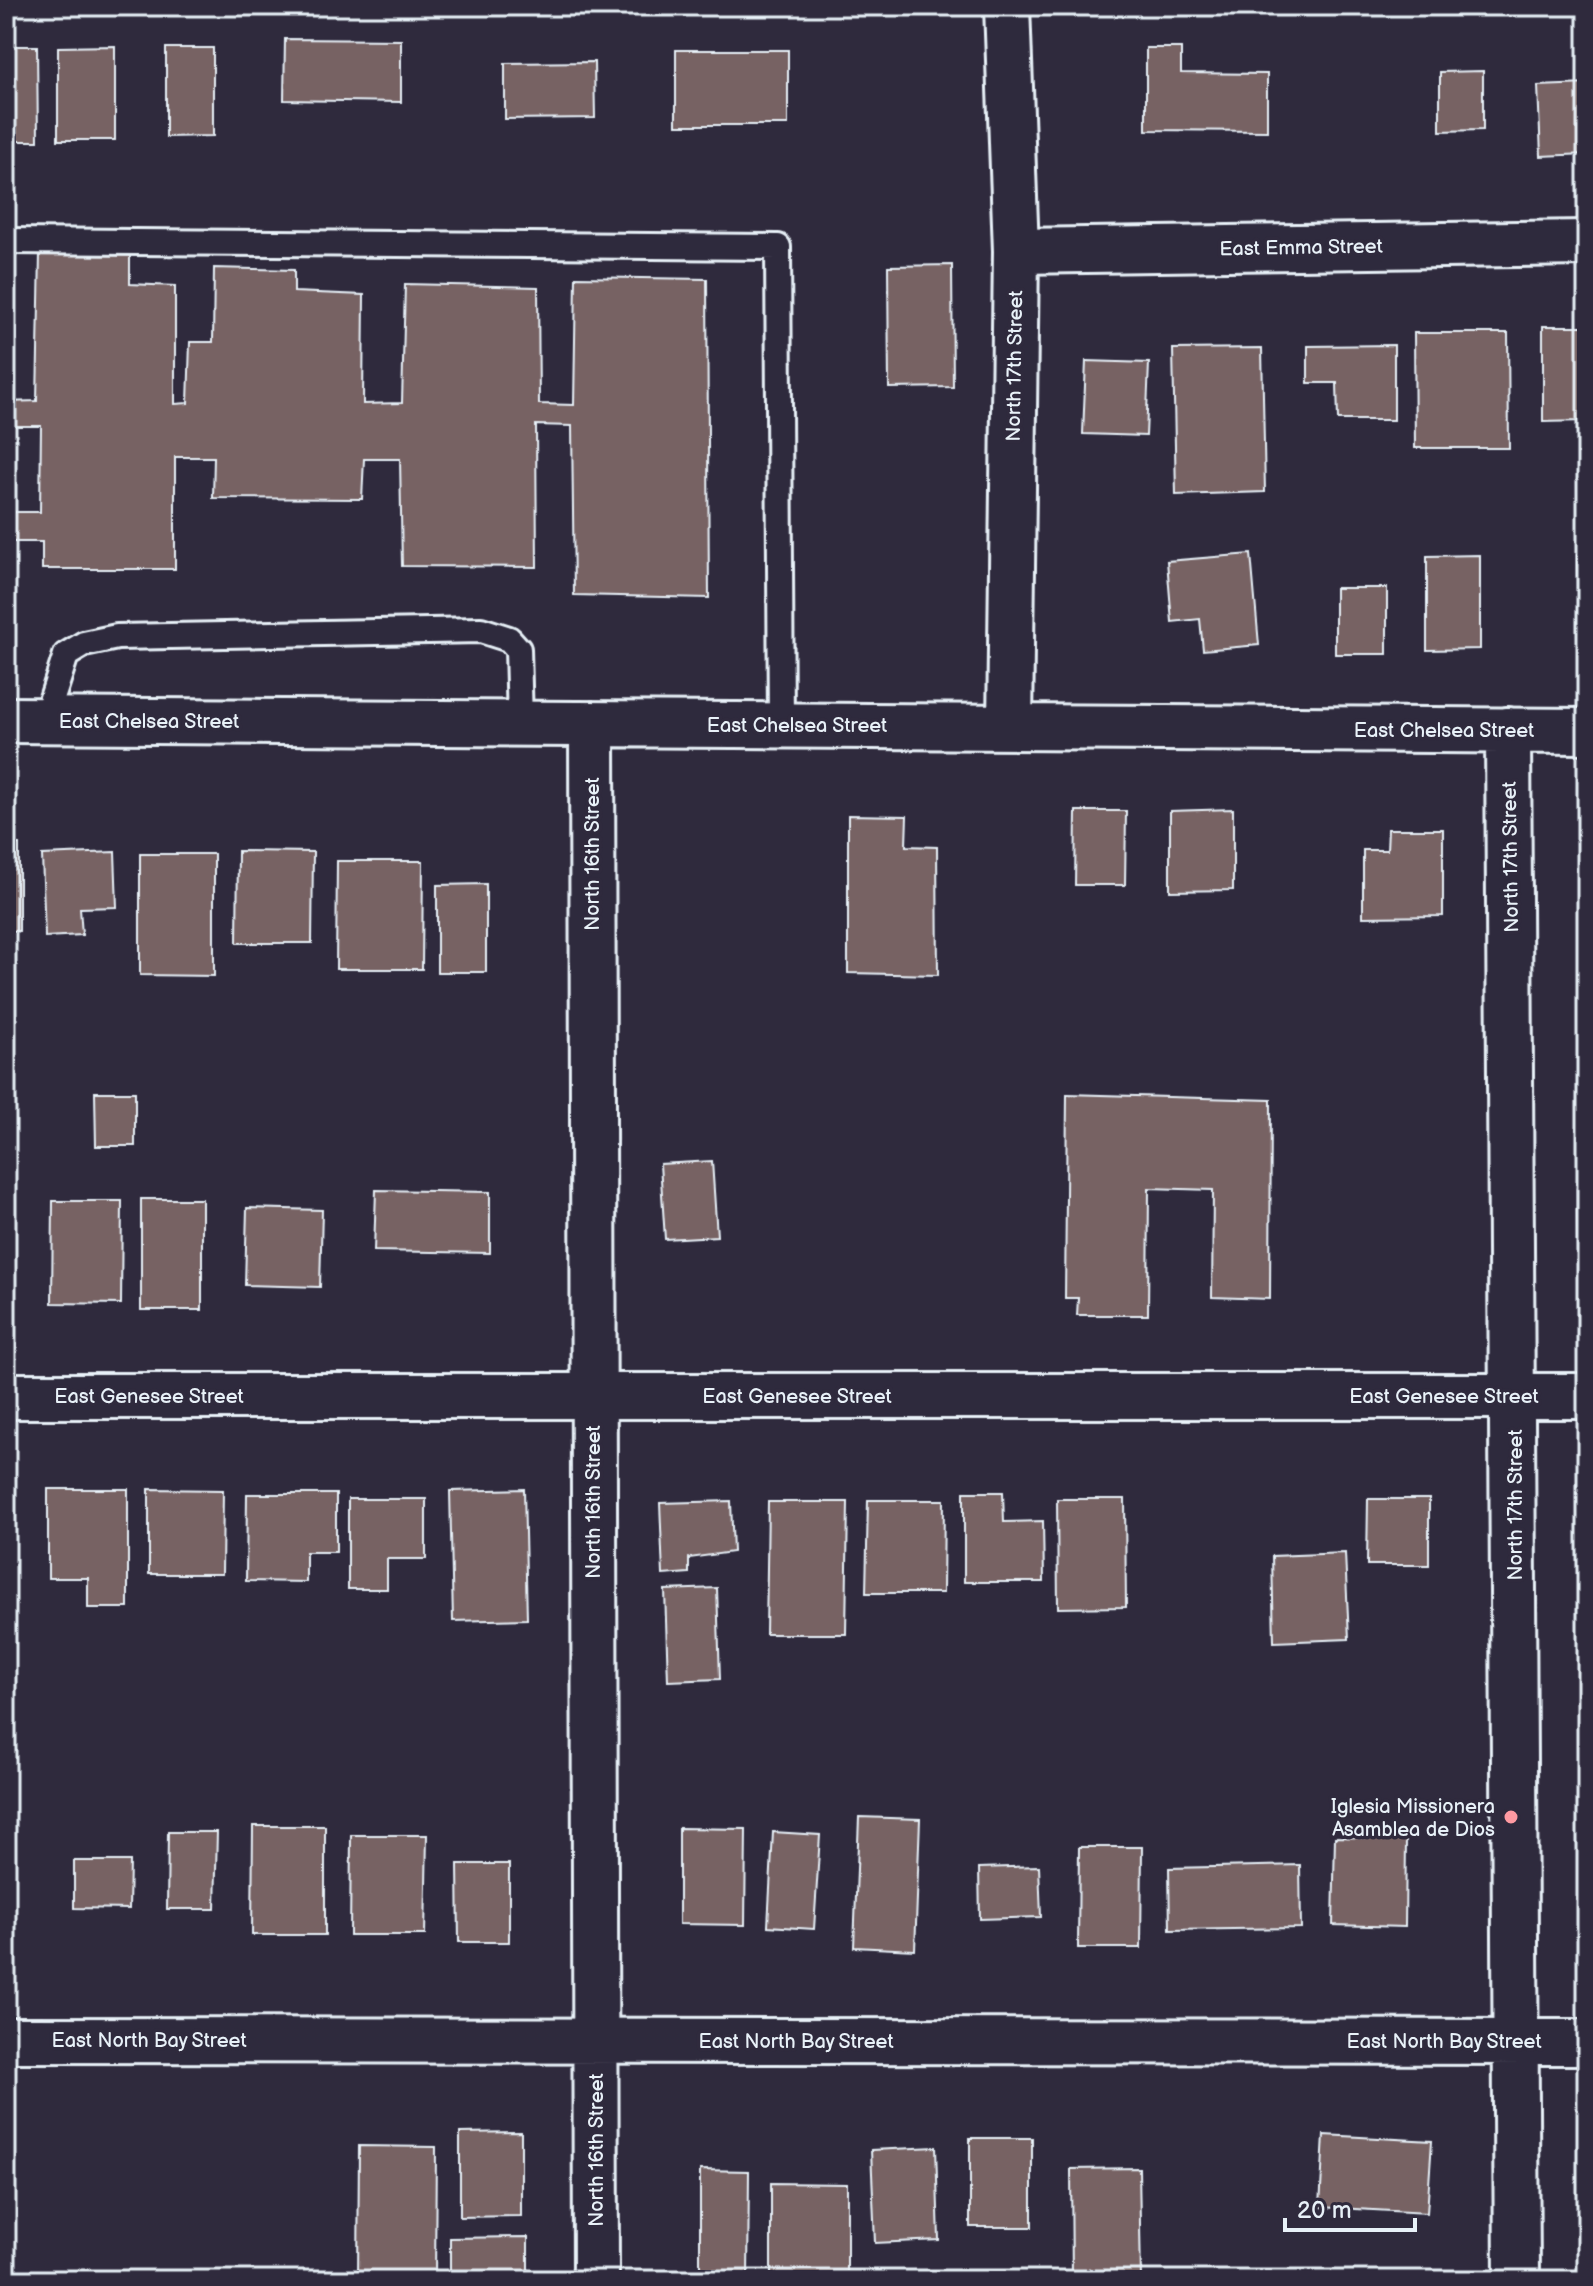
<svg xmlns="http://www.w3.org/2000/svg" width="1593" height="2286" viewBox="0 0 1593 2286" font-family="'Balsamiq Sans',sans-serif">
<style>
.building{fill:#776264;stroke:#e8f1f8;stroke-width:2}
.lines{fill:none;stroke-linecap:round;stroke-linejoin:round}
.lane-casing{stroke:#e8f1f8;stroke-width:30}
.street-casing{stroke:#e8f1f8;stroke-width:50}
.lane{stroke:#2f2a3d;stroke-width:24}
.street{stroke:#2f2a3d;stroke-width:44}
.poi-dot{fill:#ff9aa2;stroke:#2f2a3d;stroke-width:3}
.labels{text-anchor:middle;stroke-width:7;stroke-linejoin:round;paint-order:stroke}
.street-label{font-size:20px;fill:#e8f1f8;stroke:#2f2a3d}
.poi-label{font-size:20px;fill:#e8f1f8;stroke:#2f2a3d;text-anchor:end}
</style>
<rect width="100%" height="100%" fill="#2f2a3d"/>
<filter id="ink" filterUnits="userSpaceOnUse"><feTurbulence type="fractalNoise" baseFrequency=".0125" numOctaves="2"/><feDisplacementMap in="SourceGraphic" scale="16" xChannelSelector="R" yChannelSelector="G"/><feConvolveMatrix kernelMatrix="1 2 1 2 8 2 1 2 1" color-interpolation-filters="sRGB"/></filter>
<g filter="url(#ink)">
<path class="building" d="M285,39L401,40V102L284,100Z
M6,46H37L38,141H6Z
M115,46V140H58V47Z
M166,48H213V136L166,137Z
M1146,48H1181V73L1267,74V131L1146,130Z
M676,50H788V125H676Z
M594,62L595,118L505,119V63Z
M1483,71V130L1440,131V72Z
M1587,84V154L1541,156L1538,86Z
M87,246L130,249V284L175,286V404L188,403L190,342H213L214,268L294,270V292L364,295L363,404L402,403L405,284L538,287L539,404L574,405L576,277L707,279L709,598L574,595L572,426L536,425L537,567L402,566L400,459H364L362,499L213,498L214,457H175V569H42V542H6V512H40L41,426H6V402L37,401L40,253L86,254Z
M952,265L953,387L889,388L888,266Z
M1543,326H1583V344H1587L1584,421L1543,422Z
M1414,333H1508L1509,448H1415Z
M1394,345V420H1338L1337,383H1308V346Z
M1262,348L1265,492L1176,495L1173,349Z
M1086,361L1149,363L1146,436L1083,434Z
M1251,554L1259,645L1203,650L1200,619L1172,622L1167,561Z
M1480,555V649L1427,650V556Z
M1577,555H1587V611H1578Z
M1335,588H1387V654H1335Z
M1233,809V890L1170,891V811Z
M1076,811H1126L1125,885H1075Z
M848,815L907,816L906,846L937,847L938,975L848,973Z
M1388,829H1443V916L1363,917V850H1387Z
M6,844H19V931H6Z
M238,851L313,852L312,943H237Z
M115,852L117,907L80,908L82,935L45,937L42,855Z
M140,854H214V976L140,975Z
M337,861H423L422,969H336Z
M486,884V972H437V885Z
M95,1092H135V1146H96Z
M1067,1094L1271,1100L1270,1299L1212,1297L1213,1190L1149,1188L1148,1315H1077L1078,1298H1065Z
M712,1161L717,1236L665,1239L660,1164Z
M1577,1189H1587V1263L1578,1264Z
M376,1190L490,1192V1253L374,1251Z
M141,1199H202V1310H141Z
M53,1201H122L121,1304L52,1303Z
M247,1208L322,1210L320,1287L245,1285Z
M48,1489H128V1608H88V1578H48Z
M149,1489L223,1490L222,1574H149Z
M524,1489L527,1619L453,1621L450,1491Z
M964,1492H1003L1004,1522L1043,1521L1044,1582H964Z
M247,1494H336V1552H306V1582L246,1581Z
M348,1499H426V1559H387V1589H348Z
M1057,1499H1125L1126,1607L1058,1608Z
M1368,1499H1429V1565H1367Z
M868,1500H944L943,1593H866Z
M731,1501L733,1552L689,1558V1573L663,1575L660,1503Z
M768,1502H848L846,1634H766Z
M1345,1553L1349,1639L1274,1642L1272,1556Z
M717,1588L720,1679L668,1681L665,1590Z
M859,1817L920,1819L915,1950L854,1947Z
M253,1826H325V1935H252Z
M679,1828L746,1829L745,1925L679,1924Z
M168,1832H217L215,1909H167Z
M773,1832L820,1835L814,1929L768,1926Z
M351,1835H427L425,1935H350Z
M1335,1837L1406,1839L1405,1927L1333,1925Z
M1079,1847H1142L1141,1948H1078Z
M74,1861H130L129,1909L74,1908Z
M458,1864H509V1942H459Z
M1300,1865L1301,1928L1170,1930L1169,1868Z
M1039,1866L1041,1917L980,1919L979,1868Z
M521,2132V2216L460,2217V2133Z
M1324,2135L1432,2141L1427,2213L1320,2207Z
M970,2138H1032V2227H970Z
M359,2146L436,2147L435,2280H358Z
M936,2147L939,2240L875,2243L871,2150Z
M1139,2168L1141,2280H1072L1071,2169Z
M700,2170L749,2171L748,2280H700Z
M771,2183L847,2184V2280H771Z
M528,2237V2280H450V2238Z"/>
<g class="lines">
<defs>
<path id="lane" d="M6,241L778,247L781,725
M45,720L66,655L84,644L117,637L481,630L509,639L518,649L520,723"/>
<path id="street" d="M1007,6L1016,251L1010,727
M1016,251L1587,243
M6,720L1587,731
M592,724L596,2280
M1508,730L1517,2280
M6,1396H1587
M6,2040L1587,2042"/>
</defs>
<use href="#lane" class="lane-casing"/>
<use href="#street" class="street-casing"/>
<use href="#lane" class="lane"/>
<use href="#street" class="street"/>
</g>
</g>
<circle class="poi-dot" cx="1511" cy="1817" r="8"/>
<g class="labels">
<g class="street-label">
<text transform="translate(1301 247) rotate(-1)" y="7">East Emma Street</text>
<text transform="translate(1014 366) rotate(-89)" y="7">North 17th Street</text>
<text x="149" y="728">East Chelsea Street</text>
<text x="797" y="732">East Chelsea Street</text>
<text x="1444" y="737">East Chelsea Street</text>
<text transform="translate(592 854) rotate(-90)" y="7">North 16th Street</text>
<text transform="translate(1510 857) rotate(-91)" y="7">North 17th Street</text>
<text x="149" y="1403">East Genesee Street</text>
<text x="797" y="1403">East Genesee Street</text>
<text x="1444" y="1403">East Genesee Street</text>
<text transform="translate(593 1502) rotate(-90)" y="7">North 16th Street</text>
<text transform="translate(1515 1505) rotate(-90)" y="7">North 17th Street</text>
<text x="149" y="2047">East North Bay Street</text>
<text x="796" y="2048">East North Bay Street</text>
<text x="1444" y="2048">East North Bay Street</text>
<text transform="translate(596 2150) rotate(-90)" y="7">North 16th Street</text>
</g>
<g class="poi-label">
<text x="1495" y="1813">Iglesia Missionera<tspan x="1495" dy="23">Asamblea de Dios</tspan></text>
</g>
</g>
<rect width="1593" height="2286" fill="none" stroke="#2f2a3d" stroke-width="32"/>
<rect x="16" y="16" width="1561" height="2254" fill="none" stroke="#e8f1f8" stroke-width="3" filter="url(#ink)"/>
<path d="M1285 2218v12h130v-12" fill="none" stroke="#e8f1f8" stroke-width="4"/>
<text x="1297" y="2218" font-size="24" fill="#e8f1f8" stroke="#2f2a3d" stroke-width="6" paint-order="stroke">20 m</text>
</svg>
